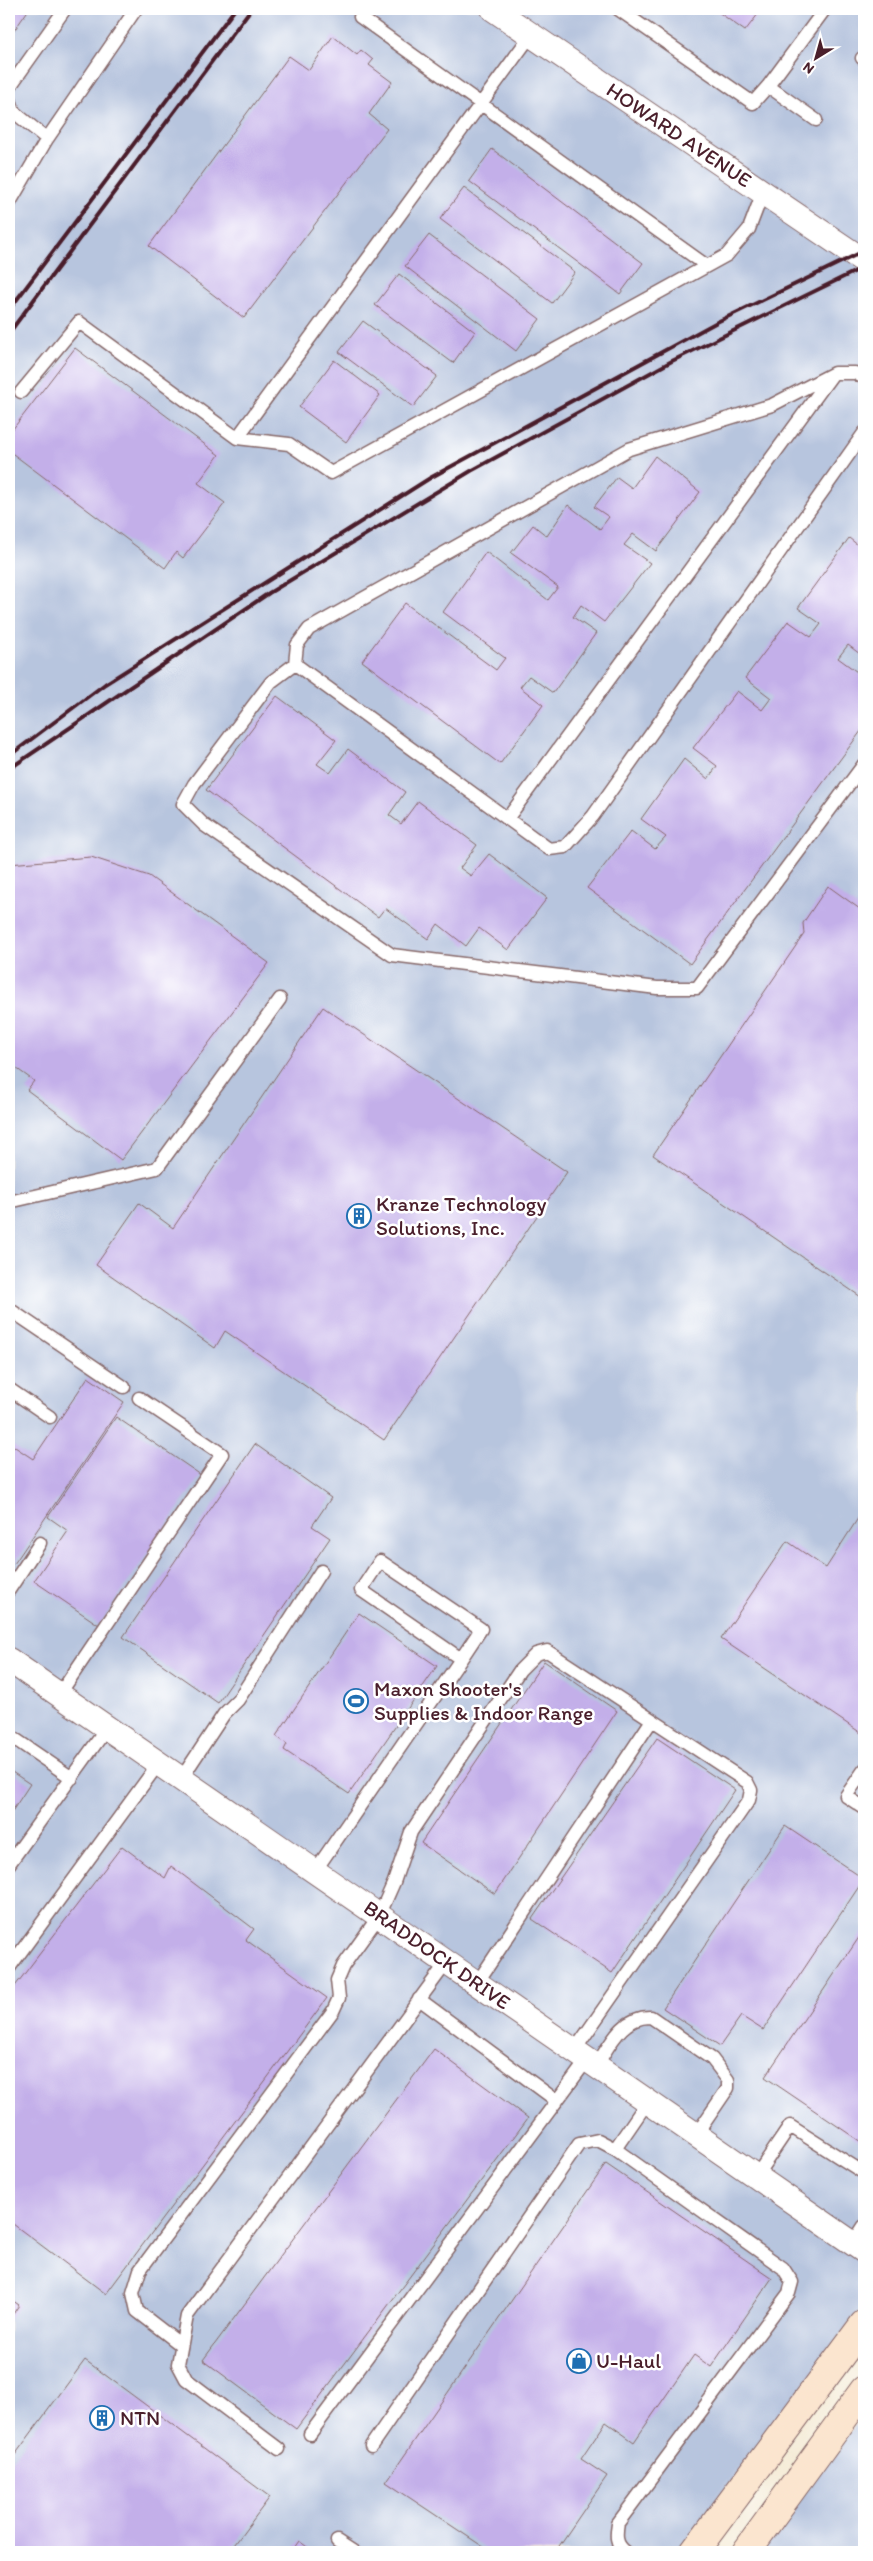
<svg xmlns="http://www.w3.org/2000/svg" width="873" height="2561" viewBox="0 0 873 2561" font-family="Itim,sans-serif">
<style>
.industrial{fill:#b7c5de}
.building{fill:#c3afe9}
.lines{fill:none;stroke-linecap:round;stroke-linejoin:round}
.lane-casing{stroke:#866768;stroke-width:15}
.street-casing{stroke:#866768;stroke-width:26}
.secondary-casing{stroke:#866768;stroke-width:30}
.lane{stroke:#fff;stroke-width:12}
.street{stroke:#fff;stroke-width:24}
.secondary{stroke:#fbe5cf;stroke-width:28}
.rail{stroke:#4a1f2b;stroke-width:4}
.labels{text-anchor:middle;stroke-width:5;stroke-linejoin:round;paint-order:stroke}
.street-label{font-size:21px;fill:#4a1f2b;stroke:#fff}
.poi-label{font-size:21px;fill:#4a1f2b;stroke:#fff;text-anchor:start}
</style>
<rect width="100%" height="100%" fill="#fff"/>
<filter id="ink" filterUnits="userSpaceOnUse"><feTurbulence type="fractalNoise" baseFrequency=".02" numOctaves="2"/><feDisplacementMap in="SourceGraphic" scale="10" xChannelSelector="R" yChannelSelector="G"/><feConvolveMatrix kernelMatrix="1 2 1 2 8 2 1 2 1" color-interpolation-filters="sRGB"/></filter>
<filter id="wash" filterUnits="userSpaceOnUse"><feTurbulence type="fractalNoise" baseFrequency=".0096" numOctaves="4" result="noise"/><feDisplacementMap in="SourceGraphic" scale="20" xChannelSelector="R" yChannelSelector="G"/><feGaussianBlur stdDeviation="1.12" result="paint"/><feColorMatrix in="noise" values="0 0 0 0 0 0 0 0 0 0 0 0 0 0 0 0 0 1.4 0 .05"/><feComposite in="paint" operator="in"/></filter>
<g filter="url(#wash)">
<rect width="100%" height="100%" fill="#f5ecd8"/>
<path class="industrial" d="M9,9H864V2306L682,2552H9Z
M864,2412V2552H760Z"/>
<g id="blocks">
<path class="building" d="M9,9H29L9,38Z
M714,9H762L745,31Z
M333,36L357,55L361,50L373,60L369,65L392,82L369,114L387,129L244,318L149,246L289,56L309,70Z
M492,149L643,263L620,294L469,181Z
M464,188L575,272L552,303L440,219Z
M429,235L540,319L516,351L405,266Z
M399,274L475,332L453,363L375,305Z
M363,321L437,376L413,407L339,352Z
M75,348L219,455L198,483L225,503L183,558L176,552L165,568L9,451V434Z
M334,360L380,395L346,442L299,407Z
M655,456L700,492L656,551L633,534L624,545L650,563L604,622L581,605L573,617L596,633L553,693L529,676L520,687L543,705L500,764L362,661L405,603L496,670L505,658L443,612L486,552L548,600L558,587L511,553L533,525L547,536L568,505L600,529L609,517L594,507L617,477L632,488Z
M849,538L864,550V657L848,645L838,658L864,677V727L690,964L587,888L631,831L655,849L666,837L641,819L684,759L708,779L717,766L693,748L737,691L762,710L771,698L745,678L788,621L811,637L821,624L798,608Z
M277,696L336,740L317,764L330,773L348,749L405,792L389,815L401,824L418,801L477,845L460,868L471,876L489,854L547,898L508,950L479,928L466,946L438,924L428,939L385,908L378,917L206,790Z
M91,857L149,876L269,963L121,1160L27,1090L34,1081L9,1063V864Z
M828,886L864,912V1299L653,1155L804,934L803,923Z
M323,1007L567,1172L384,1440L225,1331L215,1348L96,1265L139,1203L173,1228Z
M88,1377L124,1402L14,1564L9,1560V1443L33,1459Z
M116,1417L201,1475L99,1625L34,1581L68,1531L48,1517Z
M255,1444L331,1498L312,1526L330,1538L218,1703L123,1637Z
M864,1509V1735L721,1639L787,1541L826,1568Z
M359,1613L437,1666L349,1794L284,1750L287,1744L276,1736Z
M544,1661L617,1711L495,1894L421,1843Z
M657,1738L735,1790L612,1973L532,1919Z
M9,1770L30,1784L9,1816Z
M785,1826L864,1879L763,2030L741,2016L720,2046L663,2008Z
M122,1846L165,1878L171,1866L254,1929L246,1940L327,1998L106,2294L9,2221V1994Z
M864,1930V2144L765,2077Z
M434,2049L528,2118L296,2429L203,2360Z
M606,2164L772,2278L711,2367L694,2355L634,2442L606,2422L581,2459L607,2476L555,2552H491L386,2482Z
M9,2298L19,2305L9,2320Z
M85,2360L270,2497L229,2552H9V2463Z
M299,2541L314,2552H291Z"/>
</g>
</g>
<g filter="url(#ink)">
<use href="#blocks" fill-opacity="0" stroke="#866768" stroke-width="1"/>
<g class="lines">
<defs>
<path id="lane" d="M366,9L360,17L707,266
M618,9L753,103L768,86L825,9
M862,58L864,59
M768,86L816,120
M9,88L65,9
M9,97L14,112L47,139
M9,204L47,139L136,9
M864,378L855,373H834L772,405L629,449L309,629L297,645L295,664L549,849L565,847L593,816L864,433
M21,392L79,322L237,438L289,444L331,473L727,255L749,229L763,192
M237,438L531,35
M295,664L271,682L194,784L183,804L204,825L392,955L657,988H697L864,764
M507,819L832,375
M9,1202L157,1168L280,999
M9,1309L124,1387
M9,1389L50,1417
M9,1590L40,1543
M59,1695L222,1454L139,1398
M9,1735L72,1778
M864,1770L846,1796L864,1808
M181,1779L224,1714L238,1700L321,1571
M9,1864L107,1728
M315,1871L461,1659L481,1629L380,1561L361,1590L461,1659
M9,1968L159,1763
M477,1983L652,1720
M419,1999L557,2101
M596,2066C610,2045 622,2016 651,2017L712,2059L728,2080V2088L696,2135
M615,2149L648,2101
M756,2176L790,2126L864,2173
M853,2243L864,2226
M181,2345L137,2311L133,2293L140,2270L333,2011L339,1998L337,1980L343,1966L379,1916L394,1882L411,1832L520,1670L536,1654L547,1651L747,1782L751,1790L749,1800L574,2051
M310,2434L587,2060
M371,2446L579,2144L598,2140L615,2149L783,2268L792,2282L789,2293L618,2523C616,2535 615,2544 626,2552
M279,2449L186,2379L178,2364L187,2316L447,1962
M337,2541L354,2552"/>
<path id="street" d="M493,9L864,261
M9,1660L864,2251"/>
<path id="secondary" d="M694,2552L864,2324
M746,2552L864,2390"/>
</defs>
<use href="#lane" class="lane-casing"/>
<use href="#street" class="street-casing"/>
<use href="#secondary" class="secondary-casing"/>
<use href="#lane" class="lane"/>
<use href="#street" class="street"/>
<use href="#secondary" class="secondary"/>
<path class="rail" d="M9,310L235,9
M9,333L251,9
M9,756L105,684L430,478L717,322L864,251
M9,769L269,593L471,471L672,361L864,267"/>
</g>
</g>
<defs>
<symbol id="building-ring" viewBox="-11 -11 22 22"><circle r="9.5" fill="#fff" stroke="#1f6fb2" stroke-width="1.5"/><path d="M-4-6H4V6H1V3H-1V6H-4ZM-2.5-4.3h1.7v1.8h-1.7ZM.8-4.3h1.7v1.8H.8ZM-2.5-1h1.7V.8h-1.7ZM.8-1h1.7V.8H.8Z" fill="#1f6fb2"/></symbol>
<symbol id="stadium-ring" viewBox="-11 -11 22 22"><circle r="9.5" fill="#fff" stroke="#1f6fb2" stroke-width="1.5"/><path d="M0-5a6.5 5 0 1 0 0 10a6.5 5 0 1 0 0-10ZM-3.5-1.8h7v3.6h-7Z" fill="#1f6fb2"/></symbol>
<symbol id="shop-ring" viewBox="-11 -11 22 22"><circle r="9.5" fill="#fff" stroke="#1f6fb2" stroke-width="1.5"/><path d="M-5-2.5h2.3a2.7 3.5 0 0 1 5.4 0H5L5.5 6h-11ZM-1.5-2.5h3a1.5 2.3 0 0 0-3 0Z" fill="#1f6fb2"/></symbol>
</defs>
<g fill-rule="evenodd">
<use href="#building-ring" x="345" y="1202" width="28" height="28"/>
<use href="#stadium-ring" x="342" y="1687" width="28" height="28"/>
<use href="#shop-ring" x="565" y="2347" width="28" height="28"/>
<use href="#building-ring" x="88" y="2404" width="28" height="28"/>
</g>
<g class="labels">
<g class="street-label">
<text transform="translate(679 135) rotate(34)" y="7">HOWARD AVENUE</text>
<text transform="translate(437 1955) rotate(35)" y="7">BRADDOCK DRIVE</text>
</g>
<g class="poi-label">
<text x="376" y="1211">Kranze Technology<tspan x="376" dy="24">Solutions, Inc.</tspan></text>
<text x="374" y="1696">Maxon Shooter's<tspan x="374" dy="24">Supplies &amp; Indoor Range</tspan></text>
<text x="596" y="2368">U-Haul</text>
<text x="120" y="2425">NTN</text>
</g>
</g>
<rect width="873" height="2561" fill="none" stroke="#fff" stroke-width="30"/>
<g transform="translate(816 58) rotate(217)" stroke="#ffffff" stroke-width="4" paint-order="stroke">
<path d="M0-4L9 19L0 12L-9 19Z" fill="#4a1f2b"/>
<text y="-8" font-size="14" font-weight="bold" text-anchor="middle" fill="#4a1f2b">N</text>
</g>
</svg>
